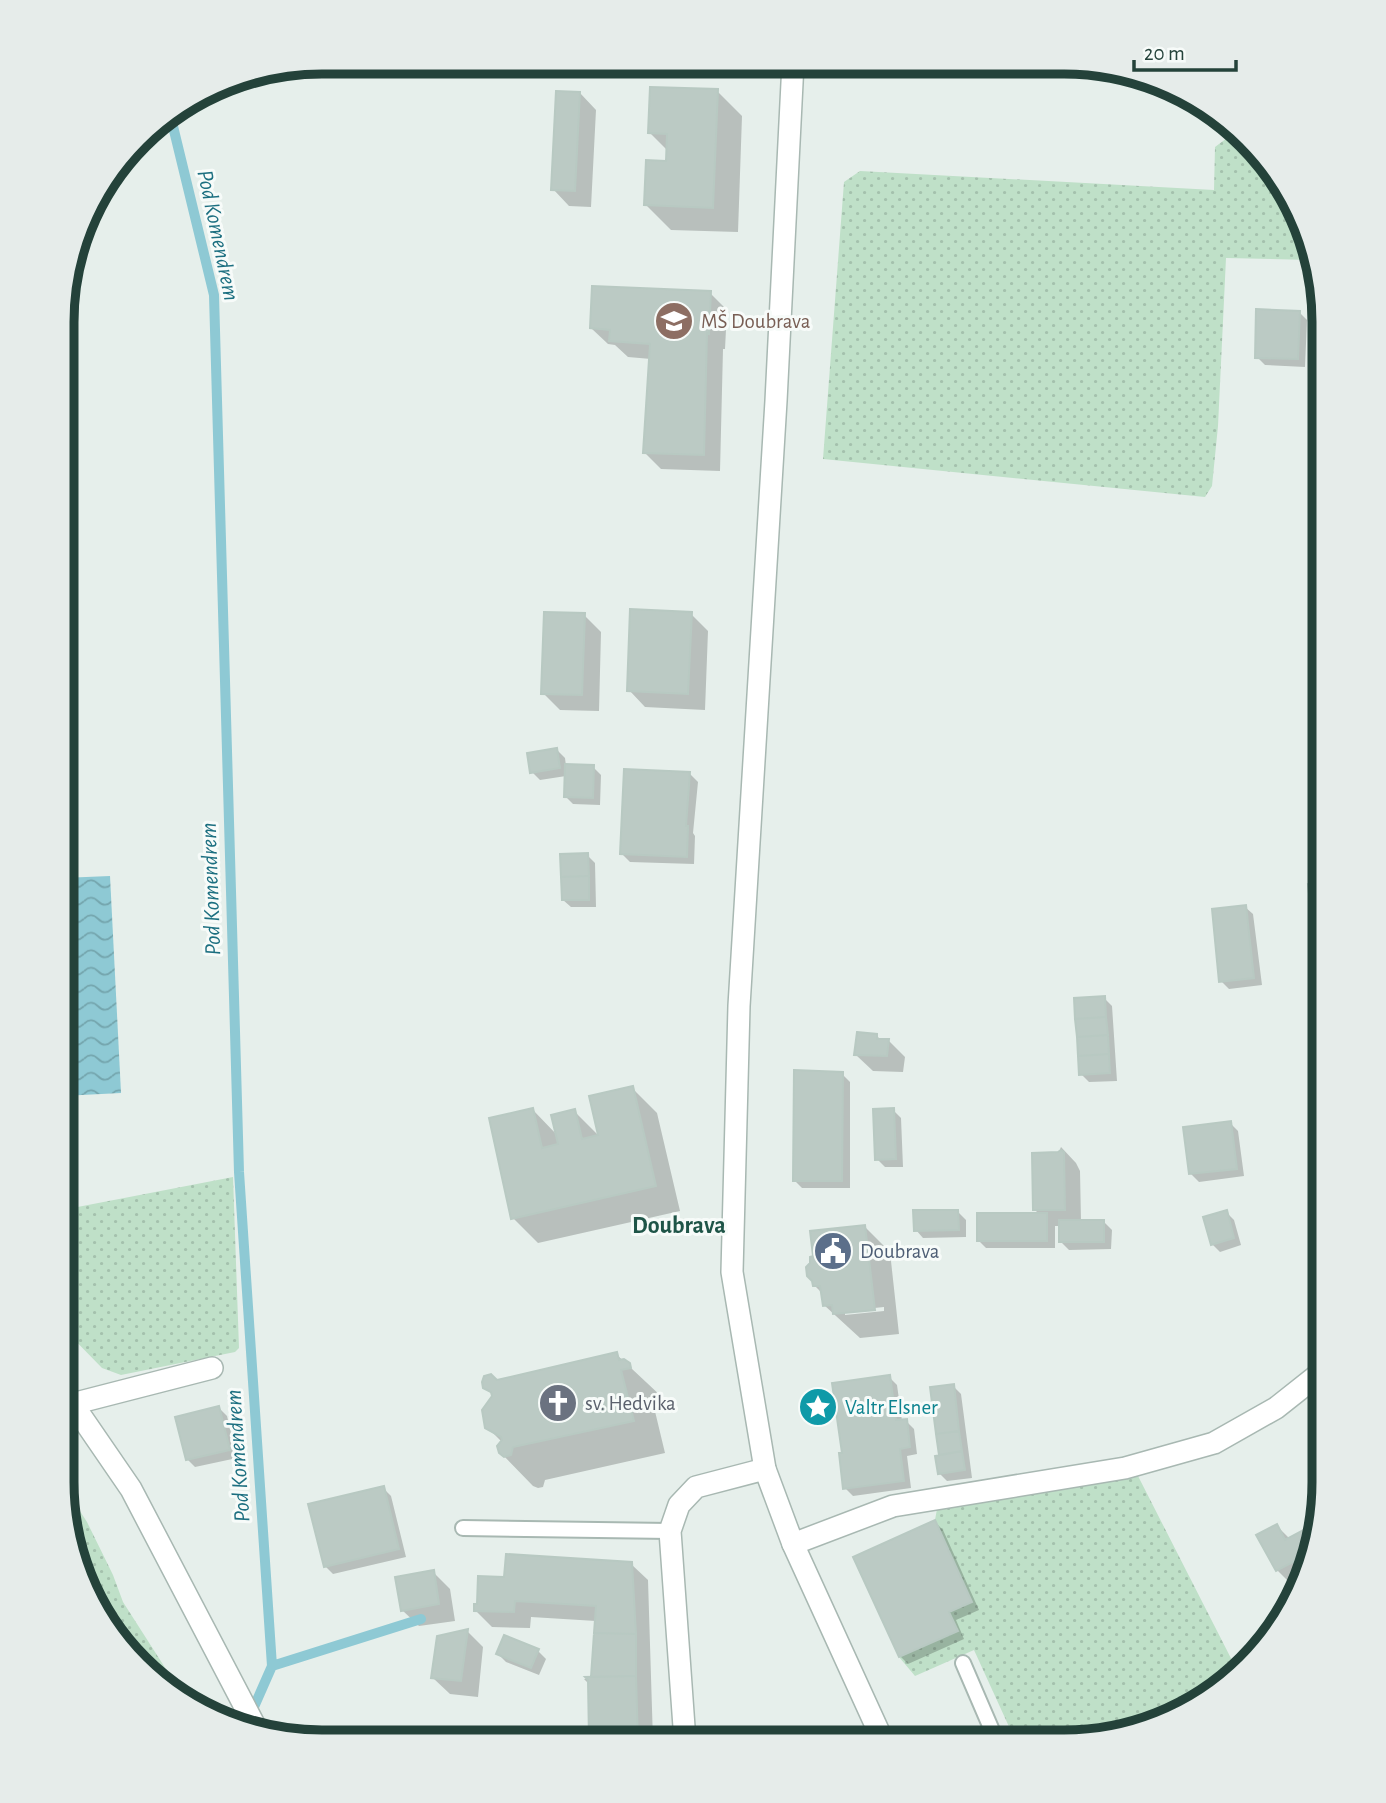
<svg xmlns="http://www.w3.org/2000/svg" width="1386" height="1803" viewBox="0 0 1386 1803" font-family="'Alegreya Sans',sans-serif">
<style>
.grass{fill:url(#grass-dots)}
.water{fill:url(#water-waves)}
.shadow{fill:#0003;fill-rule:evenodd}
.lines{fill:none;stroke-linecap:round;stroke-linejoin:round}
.stream{stroke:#8ec9d4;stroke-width:10}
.building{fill:#bbcac4;stroke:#b8c9c2;stroke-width:2}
.service-casing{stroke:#a8b8b2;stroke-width:18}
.minor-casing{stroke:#a8b8b2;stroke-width:24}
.tertiary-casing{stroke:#a8b8b2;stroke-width:24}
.service{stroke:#fff;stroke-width:14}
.minor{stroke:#fff;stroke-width:21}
.tertiary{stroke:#fff;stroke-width:21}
.labels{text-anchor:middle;stroke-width:6;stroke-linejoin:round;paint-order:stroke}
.education-label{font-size:21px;fill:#785e54;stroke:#f7fbf9;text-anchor:start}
.service-label{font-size:21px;fill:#4e5e75;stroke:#f7fbf9;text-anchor:start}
.worship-label{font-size:21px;fill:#5b616d;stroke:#f7fbf9;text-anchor:start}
.culture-label{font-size:21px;fill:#0d838f;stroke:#f7fbf9;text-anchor:start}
.water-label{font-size:23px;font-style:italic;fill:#1c6f80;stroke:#f7fbf9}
.quarter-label{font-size:24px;font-weight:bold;fill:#1f5548;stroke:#f7fbf9}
.rim{fill:none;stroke:#24423a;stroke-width:9}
</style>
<defs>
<pattern id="grass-dots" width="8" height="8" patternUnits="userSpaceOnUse" patternTransform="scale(1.75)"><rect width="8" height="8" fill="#bfe0c8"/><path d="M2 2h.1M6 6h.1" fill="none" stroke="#a4c1ad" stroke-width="1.8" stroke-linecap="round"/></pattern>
<pattern id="water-waves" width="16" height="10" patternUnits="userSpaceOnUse" patternTransform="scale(1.75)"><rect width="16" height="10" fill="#8ec9d4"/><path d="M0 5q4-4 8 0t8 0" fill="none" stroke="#74a5ad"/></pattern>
</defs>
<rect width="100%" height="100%" fill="#e6efeb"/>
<path class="grass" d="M1231,135H1240L1298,206L1311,260L1226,258L1218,426L1212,486L1205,497L823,459L844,182L860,171L1214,190L1215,147Z
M233,1177L239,1348L235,1352L121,1375L102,1368L62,1327V1210Z
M1138,1476L1239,1674L1236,1677L1180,1715L1065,1742H1016L974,1650L915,1676L899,1657L957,1631L949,1612L972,1602L935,1520L937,1509Z
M61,1482L87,1522L113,1575L123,1602L187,1702L176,1698L126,1653L88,1597Z"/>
<path class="water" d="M110,876L121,1093L62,1096V878Z"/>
<path class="shadow" d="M717,91L742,116L738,232L671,230L646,205L667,163L668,151L649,132Z
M580,93L596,110L591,207L569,206L553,189Z
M710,293L727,310L725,349H723L720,471L661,469L644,452L651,359L628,357L615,345L608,344L591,328Z
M1299,312L1307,320L1305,367L1265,365L1257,357Z
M691,614L708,631L705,710L645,707L629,690Z
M584,615L601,632L599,711L560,710L543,693Z
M557,750L565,758L566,766L593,767L601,775L600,805L573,804L565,796L566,776L540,780L532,772Z
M690,774L698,782L693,833L695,836L694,864L630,862L622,854Z
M587,855L595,863L596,907H571L563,900Z
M1324,884V920H1320L1312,912L1310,885Z
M1245,907L1253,914L1262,985L1229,989L1221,981Z
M1104,998L1112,1006L1117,1081L1089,1082L1081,1074Z
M876,1035L882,1041H889L905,1057L903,1072L873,1071L856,1055Z
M842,1074L850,1082V1188H802L794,1180Z
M632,1088L657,1113L680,1211L538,1243L513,1218L533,1110L558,1136L574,1111L600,1137Z
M893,1110L901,1118L903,1167H885L877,1159Z
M1230,1123L1238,1131L1244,1176L1199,1182L1191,1174Z
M1061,1147L1076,1163L1080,1171L1081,1222H1104L1112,1230L1111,1249L1069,1250L1061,1242V1226H1055V1248H986L978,1240L1040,1215L1034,1209Z
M958,1212L966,1220V1237L923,1238L916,1230Z
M1226,1212L1234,1220L1241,1245L1220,1252L1212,1244Z
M865,1227L890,1252L899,1334L860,1338L824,1305L823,1294L814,1285ZM884,1307V1311L845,1315V1311Z
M616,1354L662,1397L663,1400L653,1403L665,1453L545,1480L543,1487L538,1488L533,1486L500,1452L502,1442L487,1427L494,1396L485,1388L497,1381Z
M889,1377L897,1385L902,1421H906L914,1429L917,1454L907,1456L911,1488L853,1496L845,1488Z
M953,1386L961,1394L972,1478L947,1481L939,1473L941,1457L932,1388Z
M219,1408L227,1416L237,1458L195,1467L187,1459Z
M383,1488L391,1496L406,1557L333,1574L325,1566Z
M935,1522L943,1530L979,1610L956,1620L964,1639L908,1664L900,1656Z
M1277,1526L1290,1539L1309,1529L1317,1537L1311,1566L1303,1582L1294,1587L1277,1570L1259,1536Z
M631,1564L648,1580L653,1741L590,1740V1685L584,1679L593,1678L596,1621L531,1617L530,1628L492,1627L475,1610L506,1579Z
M433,1572L450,1589L455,1621L419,1626L402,1610Z
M467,1631L483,1647L478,1697L450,1694L433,1678Z
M538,1651L546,1659L539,1675L506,1662L498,1654Z"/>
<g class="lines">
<path class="stream" d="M170,114L214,295L239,1172L272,1666
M250,1716L272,1666L421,1619"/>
</g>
<path class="building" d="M650,87L718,89L713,208L644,205L646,160L666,161L667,134L648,133Z
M556,91L580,92L575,191L551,190Z
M592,286L711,291L709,334L707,333L704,455L643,453L650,344L609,341L610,330L590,328Z
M1256,309L1300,311L1298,359L1255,358Z
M630,609L692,612L688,694L627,691Z
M544,612L585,613L582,695L541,694Z
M557,748L560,768L530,773L527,753Z
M565,764L594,765L593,798L564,797Z
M624,769L690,772L686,826H688L687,857L620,854Z
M588,853L589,876L561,877L560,854Z
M589,876V900H562L561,877Z
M1324,882V912L1311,913L1308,884Z
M1246,905L1254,978L1219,982L1212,909Z
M1105,996L1106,1017L1075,1019L1074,998Z
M1106,1017L1108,1035L1077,1037L1075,1019Z
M857,1032L877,1034V1039H889L887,1056L854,1055Z
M1108,1035L1109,1054L1078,1056L1077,1037Z
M1109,1054L1110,1073L1079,1075L1078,1056Z
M794,1070L843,1072L842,1181H793Z
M633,1086L656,1186L511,1219L489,1118L533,1108L542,1148L558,1144L551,1115L575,1109L582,1139L598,1135L589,1096Z
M894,1108L896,1159L875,1160L873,1109Z
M1231,1121L1237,1169L1189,1174L1183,1127Z
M1061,1150L1064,1152L1065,1210H1033L1032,1153L1058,1152Z
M913,1210H958L959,1230L914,1231Z
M1227,1210L1234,1238L1211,1245L1203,1217Z
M977,1213H1047V1241H977Z
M1059,1220H1104V1242H1059Z
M865,1225L875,1310L833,1314L832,1305L823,1306L820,1286H813L812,1281L807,1276L806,1267L810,1263V1257L813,1256L810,1231Z
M617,1352L619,1360L624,1359L630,1363L631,1368L621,1370L634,1421L513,1447L511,1455L504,1457L499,1453L497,1446L502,1440L501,1437L485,1428L482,1410L492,1396L491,1392L483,1388L482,1382L484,1376L491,1374L497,1380Z
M890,1375L896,1420L907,1419L910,1447L900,1449L904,1481L843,1489L839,1453H842L832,1383Z
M954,1384L959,1431L936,1434L930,1387Z
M219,1406L230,1450L186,1460L175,1417Z
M959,1431L962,1451L939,1455L936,1434Z
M962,1451L965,1470L938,1474L935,1456Z
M384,1486L399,1549L324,1567L308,1504Z
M935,1520L972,1602L949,1612L958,1631L899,1657L853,1557Z
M1277,1524L1285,1540L1309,1527L1316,1540L1314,1551L1276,1571L1256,1535Z
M506,1554L632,1562L636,1634L594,1633L596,1606L515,1601L514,1612L474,1611V1604H477L478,1576L504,1577Z
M434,1570L439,1604L401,1611L395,1577Z
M468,1629L461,1681L431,1678L437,1636Z
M594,1633L636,1634V1676L591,1677Z
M504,1635L539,1649L531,1668L496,1654Z
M636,1676L638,1741L589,1740L588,1680L585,1677Z"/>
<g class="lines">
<defs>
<path id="service" d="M463,1528L670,1531
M963,1663L997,1742"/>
<path id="minor" d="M72,1404L212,1368
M793,1544L893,1506L1125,1468L1214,1443L1276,1408L1324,1370
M685,1741L670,1531L679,1505L696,1487L765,1469"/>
<path id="tertiary" d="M793,63L776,401L739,1006L732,1272L765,1469L793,1544L883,1741
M61,1387L131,1489L256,1728"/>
</defs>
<use href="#service" class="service-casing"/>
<use href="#minor" class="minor-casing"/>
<use href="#tertiary" class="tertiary-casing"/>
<use href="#service" class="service"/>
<use href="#minor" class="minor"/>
<use href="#tertiary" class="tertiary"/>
</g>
<defs>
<symbol id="school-disc" viewBox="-11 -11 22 22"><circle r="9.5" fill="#8d6e63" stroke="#f7fbf9"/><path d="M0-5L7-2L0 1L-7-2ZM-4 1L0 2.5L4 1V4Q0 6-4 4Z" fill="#fff"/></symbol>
<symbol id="civic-disc" viewBox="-11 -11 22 22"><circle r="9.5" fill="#5c6f8a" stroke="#f7fbf9"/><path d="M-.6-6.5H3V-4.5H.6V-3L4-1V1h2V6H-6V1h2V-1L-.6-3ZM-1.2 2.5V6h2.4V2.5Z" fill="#fff"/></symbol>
<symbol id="church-disc" viewBox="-11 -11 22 22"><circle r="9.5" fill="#6b7280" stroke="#f7fbf9"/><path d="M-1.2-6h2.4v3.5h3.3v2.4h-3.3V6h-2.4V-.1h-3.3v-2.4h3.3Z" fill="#fff"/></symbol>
<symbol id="sight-disc" viewBox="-11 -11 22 22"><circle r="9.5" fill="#0f9aa8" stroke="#f7fbf9"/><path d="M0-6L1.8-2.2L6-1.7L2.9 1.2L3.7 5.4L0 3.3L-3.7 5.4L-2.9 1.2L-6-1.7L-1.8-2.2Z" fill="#fff"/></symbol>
</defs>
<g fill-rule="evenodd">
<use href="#school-disc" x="652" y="299" width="44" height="44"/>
<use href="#civic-disc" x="811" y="1229" width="44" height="44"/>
<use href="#church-disc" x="536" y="1381" width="44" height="44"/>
<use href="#sight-disc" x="796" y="1385" width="44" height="44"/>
</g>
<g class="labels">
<g class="education-label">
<text x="701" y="328">MŠ Doubrava</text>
</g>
<g class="service-label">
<text x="860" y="1258">Doubrava</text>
</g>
<g class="worship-label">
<text x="585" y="1410">sv. Hedvika</text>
</g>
<g class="culture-label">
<text x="845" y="1414">Valtr Elsner</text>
</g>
<g class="water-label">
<text transform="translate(219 235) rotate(78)" y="8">Pod Komendrem</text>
<text transform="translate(210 889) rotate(-92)" y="8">Pod Komendrem</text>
<text transform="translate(237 1456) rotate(-94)" y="8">Pod Komendrem</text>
</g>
<g class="quarter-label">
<text x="679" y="1233">Doubrava</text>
</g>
</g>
<path d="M0 0H1386V1803H0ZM322 74H1064A248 248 0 0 1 1312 322V1482A248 248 0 0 1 1064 1730H322A248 248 0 0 1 74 1482V322A248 248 0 0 1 322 74Z" fill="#e6ecea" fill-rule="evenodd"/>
<path class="rim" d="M322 74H1064A248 248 0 0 1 1312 322V1482A248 248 0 0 1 1064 1730H322A248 248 0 0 1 74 1482V322A248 248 0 0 1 322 74Z"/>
<path d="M1134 60v10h102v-10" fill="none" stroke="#24423a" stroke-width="3.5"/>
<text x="1144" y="60" font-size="21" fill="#24423a" stroke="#f7fbf9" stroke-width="5" paint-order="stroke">20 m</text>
</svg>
